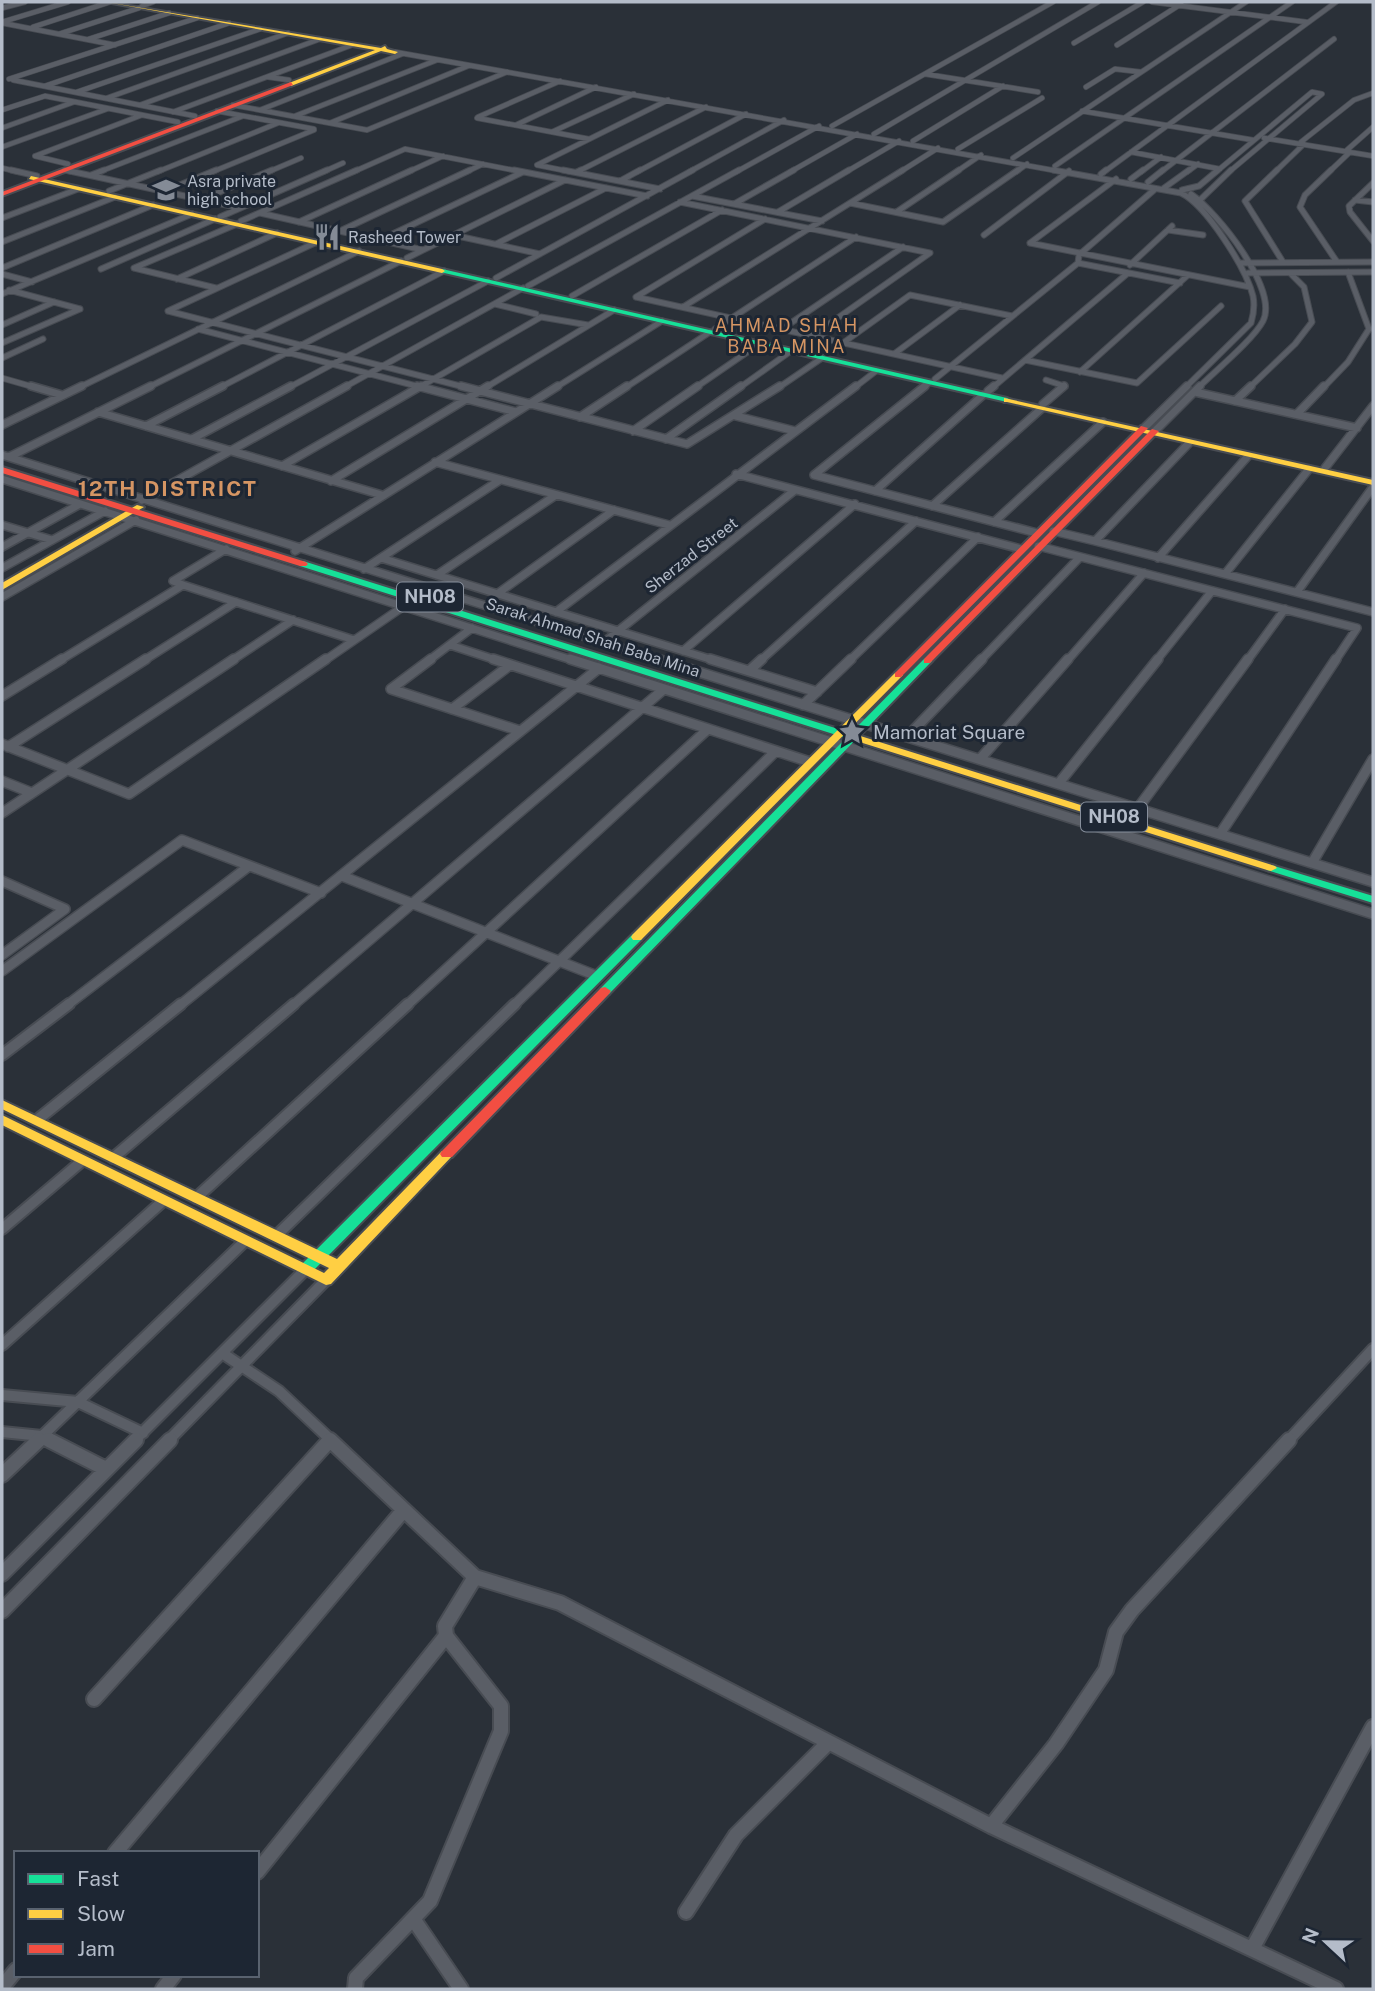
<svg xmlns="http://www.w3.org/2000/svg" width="1375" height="1991" viewBox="0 0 1375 1991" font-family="'Public Sans',sans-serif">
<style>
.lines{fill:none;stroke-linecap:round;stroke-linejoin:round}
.street-far5-casing{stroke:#484c53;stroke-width:6}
.street-far4-casing{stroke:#484c53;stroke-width:7}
.street-far3-casing{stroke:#484c53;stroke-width:10}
.street-far2-casing{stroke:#484c53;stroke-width:12}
.street-far1-casing{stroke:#484c53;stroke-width:14}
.street-casing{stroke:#484c53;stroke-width:18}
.fast-casing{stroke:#484c53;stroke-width:4}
.slow-casing{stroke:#484c53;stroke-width:4}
.jam-casing{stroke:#484c53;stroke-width:4}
.street-far5{stroke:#5a5e66;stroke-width:4.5}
.street-far4{stroke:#5a5e66;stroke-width:5}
.street-far3{stroke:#5a5e66;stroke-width:7}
.street-far2{stroke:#5a5e66;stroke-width:9}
.street-far1{stroke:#5a5e66;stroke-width:10}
.street{stroke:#5a5e66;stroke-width:14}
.fast{fill:#16e098;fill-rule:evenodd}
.slow{fill:#ffcf43;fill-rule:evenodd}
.jam{fill:#f24e42;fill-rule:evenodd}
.labels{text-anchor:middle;stroke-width:6;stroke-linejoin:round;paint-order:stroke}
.far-poi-label{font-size:16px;fill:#b4bcc9;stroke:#1d2633;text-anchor:start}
.far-street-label{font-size:16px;fill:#b4bcc9;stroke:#1d2633}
.far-neighbourhood-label{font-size:18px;letter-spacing:2px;fill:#d59563;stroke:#1d2633}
.shield{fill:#1d2633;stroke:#878f9c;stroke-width:2}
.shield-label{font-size:18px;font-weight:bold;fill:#b4bcc9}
.poi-label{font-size:19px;fill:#b4bcc9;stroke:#1d2633;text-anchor:start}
.far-district-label{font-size:21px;font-weight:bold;letter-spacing:2px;fill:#d59563;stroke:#1d2633}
</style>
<rect width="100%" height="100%" fill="#2a3038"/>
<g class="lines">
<defs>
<path id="street-far5" d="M1152,2L1306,22
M142,6L153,2
M2,8L25,2
M2,22L68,2
M2,23L115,45
M33,27L110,2
M59,34L139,8
M89,39L169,13
M1074,43L1143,2
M1117,45L1181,4
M395,52L1063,172
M925,74L1038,92
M268,77L289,80
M9,79L197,18
M13,80L195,116
M45,86L229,23
M1086,87L1115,69L1141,72
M77,92L260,29
M107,98L288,33
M140,105L320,39
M233,105L367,130L507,72
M2,110L45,96L178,122
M260,110L402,54
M217,111L314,129
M1082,111L1253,140
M173,112L352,45
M295,116L437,60
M478,117L560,81
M477,118L589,139
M330,123L468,66
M516,125L596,87
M832,126L1053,2
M2,128L74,102
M552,132L634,94
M874,134L1098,2
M1264,138L1373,156
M913,141L1003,86
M1301,142L1354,100L1373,93
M2,147L107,109
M958,149L1042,98
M1347,150L1373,127
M1131,152L1220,169
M35,156L142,115
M35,156L68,164
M1013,158L1246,2
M537,165L668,100
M537,165L572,172
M1055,166L1292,2
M2,168L19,172
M64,170L73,172
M99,172L243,116
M157,172L278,123
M212,172L314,130
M268,172L301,158
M323,172L343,163
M353,172L405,149L523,172
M408,172L443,156
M466,172L483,164
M577,172L706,107
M637,172L746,114
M689,172L784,120
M736,172L819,126
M790,172L857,134
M846,172L899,141
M900,172L938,148
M956,172L981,155
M1016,172L1027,164
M1104,172L1336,2
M1141,172L1161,157
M1161,172L1334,39
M1187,172L1198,164
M1216,172L1312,92L1322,94L1229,172
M1275,172L1304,144
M1329,172L1350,152"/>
<path id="street-far4" d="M11,170L37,176
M65,170L240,208
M514,170L647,196
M563,170L660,189
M1053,170L1181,193C1206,205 1246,268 1253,296C1255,306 1254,313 1251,323L1185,388
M1277,170L1245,201L1283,262
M1331,170L1305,195L1300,207L1337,262
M577,172L581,170
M1101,174L1106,170
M91,175L104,170
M1131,179L1143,170
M620,181L640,170
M1148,182L1163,170
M1373,183L1349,206L1350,212L1373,241
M1164,188L1189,170
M1182,190L1199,186L1218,170
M109,191L161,170
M165,191L216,170
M1191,194C1217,212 1279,289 1263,321C1254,339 1214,372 1198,388
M692,196L822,221
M203,199L272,170
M1201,199L1231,170
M1355,200L1373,202
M680,202L930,253L812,336
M850,203L943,222L1018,170
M734,204L794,170
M898,211L959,170
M778,212L849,170
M260,213L423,250
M220,217L327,170
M2,218L78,189
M241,221L357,170
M299,222L412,170
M1168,230L1203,235
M340,231L470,170
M453,235L540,254
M984,235L1069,171
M380,240L523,172
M2,242L115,197
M1030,243L1250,287
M1030,243L1116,179
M496,244L606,188
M407,258L565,180
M1078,263L1180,283
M1241,263L1373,262
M1130,265L1172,226
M2,268L153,205
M134,268L237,224
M134,268L216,288
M101,269L215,219
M1248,273L1373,272
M2,274L32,282
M496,278L693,170
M177,279L277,233
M528,286L739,170
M9,290L80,309
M2,294L192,214
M572,296L722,210
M636,297L1002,378
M636,297L765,219
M495,304L536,314
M683,307L903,170
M168,311L468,388
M168,311L317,242
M2,325L54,302
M198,329L424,388
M715,329L856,237
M782,329L903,247
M2,343L80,309
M843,343L910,295L1012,316
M894,354L960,305
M2,358L43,339
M1025,360L1137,383L1221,306
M1080,372L1187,276
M2,378L37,388
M935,379L1078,263L1079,255L1154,190
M1046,380L1064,386L1062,388
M78,388L359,251
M147,388L401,261
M219,388L444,271
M288,388L488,281
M343,388L523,288
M418,388L541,317L588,325
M485,388L614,310
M555,388L662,321
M625,388L710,332
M695,388L759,344
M739,388L791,351
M778,388L822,358
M854,388L876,371
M923,388L929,383
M992,388L1128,273
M1249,388L1295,344L1312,322L1304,287L1290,273
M1323,388L1348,362L1369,329L1348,272"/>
<path id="street-far3" d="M31,386L62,395
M417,386L516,412
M461,386L687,444L780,386
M925,386L814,475L1037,533
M988,391L994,386
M1195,392L1357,428
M1235,401L1251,386
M1043,404L1064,386
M98,412L382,495
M1297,414L1324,386
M736,416L795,431
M580,417L627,386
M2,425L82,386
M146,426L223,386
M1144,428L1187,386
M633,431L698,386
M1155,431L1200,386
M192,439L291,386
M666,439L741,386
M2,455L663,661
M9,457L151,386
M435,462L669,525
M282,466L421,386
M1325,468L1373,406
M736,474L1021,549
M2,479L575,661
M331,481L488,386
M875,491L983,395
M142,500L347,386
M932,506L1041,409
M994,522L1103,422
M2,525L52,540
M1053,531L1095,541L1189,443
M1095,541L1373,612
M1038,546L1357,628L1335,661
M2,547L80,504
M295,551L558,386
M381,558L716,661
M1158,558L1248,456
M2,568L105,511
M364,569L500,480
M1225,574L1309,469
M437,575L556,495
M183,585L354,640
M1297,592L1373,487
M497,594L614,510
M2,597L136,520
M556,612L856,386
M603,643L795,490
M450,645L499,661
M683,651L855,504
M59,661L183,585L173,581L226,549
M143,661L236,602
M231,661L293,620
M324,661L404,606
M428,661L472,628
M760,661L916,521
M849,661L978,537
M980,661L1080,557
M1067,661L1144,573
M1156,661L1212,591
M1247,661L1285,609"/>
<path id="street-far2" d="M431,659L391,689L520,731
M493,659L810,762
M570,659L1373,914
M657,659L1373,882
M710,659L817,692
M749,671L762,659
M2,696L62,659
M803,705L851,659
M452,709L510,665
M907,737L982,659
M2,744L129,794L326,659
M8,747L146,659
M980,759L1068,659
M2,781L32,793
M1059,783L1158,659
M1138,808L1248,659
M2,813L234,659
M1220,834L1336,659
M1312,863L1373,759
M342,876L597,976
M2,881L65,909L2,955
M2,971L182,840L321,893
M66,1006L249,866
M179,1006L599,668
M292,1006L664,689
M406,1006L708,729
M513,1006L776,751"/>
<path id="street-far1" d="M2,1055L69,1004
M37,1120L181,1004
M113,1158L294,1004
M196,1198L408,1004
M2,1229L82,1161
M276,1236L515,1004
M2,1345L163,1201
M222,1353L279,1391L332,1441
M2,1395L78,1402L143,1433
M2,1432L42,1436L52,1441
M37,1441L245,1241
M134,1441L306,1269
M168,1441L326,1280
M1288,1441L1373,1349"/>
<path id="street" d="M49,1440L106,1469
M330,1440L475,1577L560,1603L991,1826L1336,1989
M2,1475L39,1440
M2,1574L136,1440
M2,1611L170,1440
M94,1699L329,1441
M991,1826L1056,1744L1106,1670L1116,1632L1132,1610L1289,1440
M115,1853L402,1512
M257,1872L446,1636
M686,1912L736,1835L827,1744
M414,1920L461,1989
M1252,1949L1373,1727
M2,1987L16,1970
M163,1989L174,1975
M355,1989L356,1978L430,1901L501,1731V1706L446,1636L445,1626L475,1577"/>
<path id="fast" d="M442,269L1007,398L1011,400L1007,402L440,272L439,271Z
M303,561L851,733L924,659L927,658L932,661L609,994L605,995L599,991L601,988L846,738L300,566L298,564Z
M1271,865L1373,896V903L1267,870L1265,868Z
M637,933L643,937L641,940L311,1273L306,1274L301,1273L299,1269L301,1265L633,934Z"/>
<path id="slow" d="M106,2L381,48L385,46L387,49L398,52L395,54L381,51L291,86L289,83L375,50Z
M31,176L442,269L445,271L442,273L29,179Z
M1004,398L1373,480V485L1007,402H1004Z
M137,505L144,507L2,590V583Z
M898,672L903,675L901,677L641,940H633L631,937L633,934L895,673Z
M854,734L1275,866L1277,868L1271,871L1267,870L850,739V735Z
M2,1100L337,1259L442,1151H452L454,1154L331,1284L326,1285L2,1125V1115L324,1273L329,1268L2,1109Z"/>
<path id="jam" d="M291,82L293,85L2,196V192Z
M1141,426L1148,428L901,677H895V673Z
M1152,429L1159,431L930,663H924V659Z
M2,467L306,562L308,564L306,566H300L2,473Z
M605,987L611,991L609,994L452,1157H442L440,1154L442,1151L601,988Z"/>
</defs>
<use href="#street-far5" class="street-far5-casing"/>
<use href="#street-far4" class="street-far4-casing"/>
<use href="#street-far3" class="street-far3-casing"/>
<use href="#street-far2" class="street-far2-casing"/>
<use href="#street-far1" class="street-far1-casing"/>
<use href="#street" class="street-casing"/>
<use href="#fast" class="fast-casing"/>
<use href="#slow" class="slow-casing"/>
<use href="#jam" class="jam-casing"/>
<use href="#street-far5" class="street-far5"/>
<use href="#street-far4" class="street-far4"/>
<use href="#street-far3" class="street-far3"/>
<use href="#street-far2" class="street-far2"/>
<use href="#street-far1" class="street-far1"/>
<use href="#street" class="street"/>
<use href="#fast" class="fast"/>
<use href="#slow" class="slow"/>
<use href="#jam" class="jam"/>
</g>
<defs>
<symbol id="school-bare" viewBox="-9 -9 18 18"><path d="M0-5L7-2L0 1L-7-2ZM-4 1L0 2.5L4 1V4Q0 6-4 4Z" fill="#848b96" stroke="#1d2633" stroke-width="2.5" paint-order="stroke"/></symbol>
<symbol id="restaurant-bare" viewBox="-9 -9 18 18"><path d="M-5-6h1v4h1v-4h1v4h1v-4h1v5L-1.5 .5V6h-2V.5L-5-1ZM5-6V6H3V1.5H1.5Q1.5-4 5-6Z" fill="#848b96" stroke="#1d2633" stroke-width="2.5" paint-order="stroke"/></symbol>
<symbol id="sight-bare" viewBox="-9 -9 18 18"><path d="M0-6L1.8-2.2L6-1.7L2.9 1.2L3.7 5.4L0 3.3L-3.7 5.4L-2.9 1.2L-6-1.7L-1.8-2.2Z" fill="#848b96" stroke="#1d2633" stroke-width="2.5" paint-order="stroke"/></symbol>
</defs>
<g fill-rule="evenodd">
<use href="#school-bare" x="147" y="171" width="38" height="38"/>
<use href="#restaurant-bare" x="308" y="218" width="38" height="38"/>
<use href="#sight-bare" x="833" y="713" width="38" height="38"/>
</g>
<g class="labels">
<g class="far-poi-label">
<text x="187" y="187">Asra private<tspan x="187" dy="18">high school</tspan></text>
<text x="348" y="243">Rasheed Tower</text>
</g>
<g class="far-street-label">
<text transform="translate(691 555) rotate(-38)" y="6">Sherzad Street</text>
<text transform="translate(593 637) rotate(18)" y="6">Sarak Ahmad Shah Baba Mina</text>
</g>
<g class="far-neighbourhood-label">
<text x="787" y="332">AHMAD SHAH<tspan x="787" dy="21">BABA MINA</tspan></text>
</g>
<g class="shield">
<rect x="397" y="582.5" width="66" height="29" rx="5"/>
<rect x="1081" y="802.5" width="66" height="29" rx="5"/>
</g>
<g class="shield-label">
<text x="430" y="603">NH08</text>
<text x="1114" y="823">NH08</text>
</g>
<g class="poi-label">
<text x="873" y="739">Mamoriat Square</text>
</g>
<g class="far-district-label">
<text x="168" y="496">12TH DISTRICT</text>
</g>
</g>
<rect width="1375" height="1991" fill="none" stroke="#b4bcc9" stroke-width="7"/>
<rect x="14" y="1851" width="245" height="126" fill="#1d2633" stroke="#59626f" stroke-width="2"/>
<rect x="28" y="1874" width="35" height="10" fill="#16e098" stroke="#59626f" stroke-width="2"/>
<text x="77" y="1886" font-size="21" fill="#b4bcc9">Fast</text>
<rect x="28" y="1909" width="35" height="10" fill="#ffcf43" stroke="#59626f" stroke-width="2"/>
<text x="77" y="1921" font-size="21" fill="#b4bcc9">Slow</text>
<rect x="28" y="1944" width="35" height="10" fill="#f24e42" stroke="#59626f" stroke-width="2"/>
<text x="77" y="1956" font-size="21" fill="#b4bcc9">Jam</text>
<g transform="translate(1326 1942) rotate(292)" stroke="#1d2633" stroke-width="5" paint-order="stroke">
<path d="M0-5L12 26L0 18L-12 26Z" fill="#b4bcc9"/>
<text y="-10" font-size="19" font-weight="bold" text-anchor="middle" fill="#b4bcc9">N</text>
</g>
</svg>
